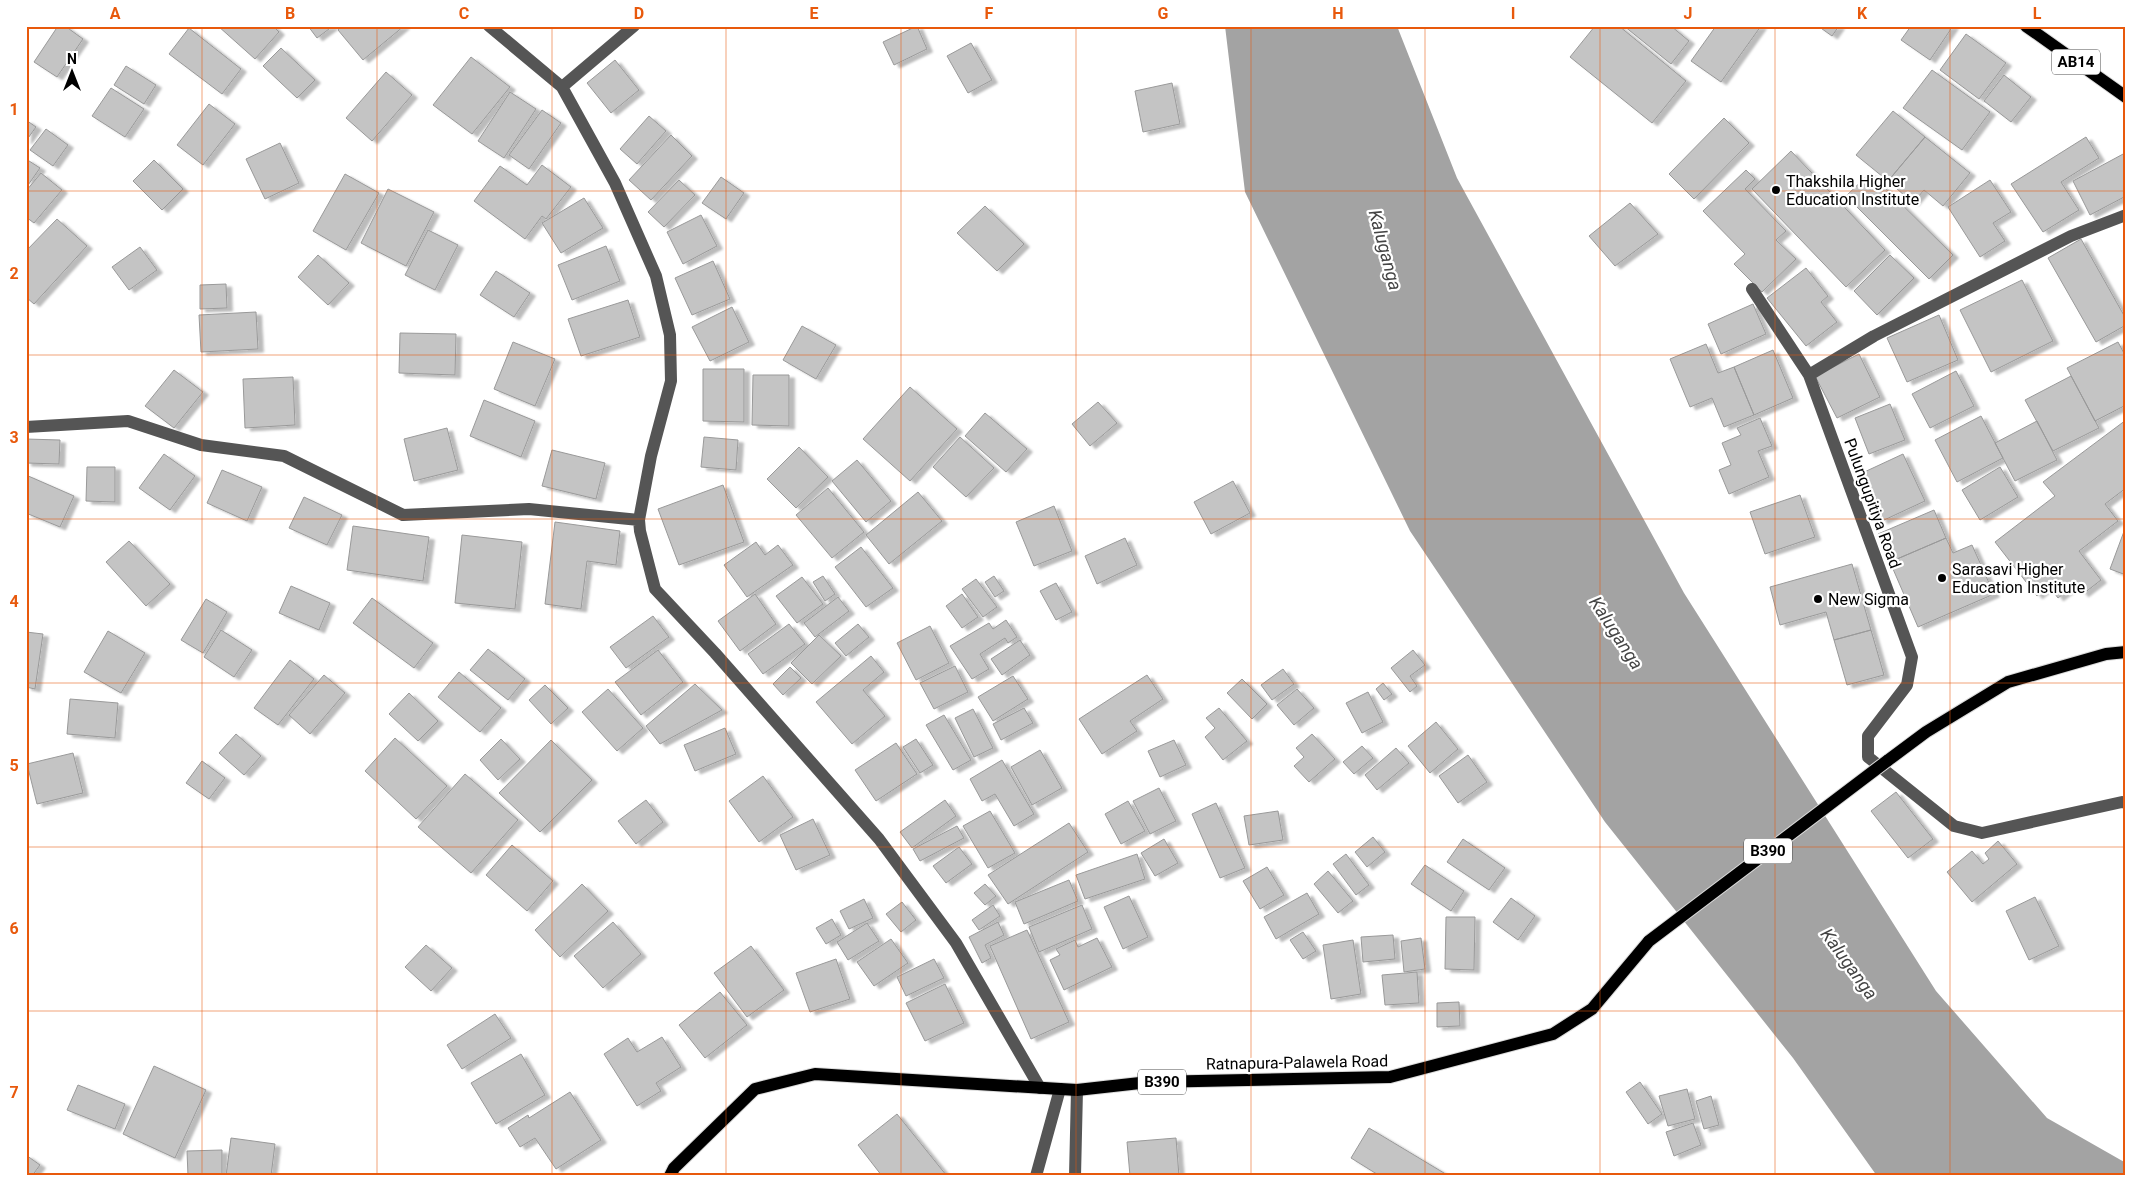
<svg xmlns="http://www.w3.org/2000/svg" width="2152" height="1202" viewBox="0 0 2152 1202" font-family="Roboto,sans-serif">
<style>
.water{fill:#a3a3a3}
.building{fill:#c4c4c4;stroke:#999;filter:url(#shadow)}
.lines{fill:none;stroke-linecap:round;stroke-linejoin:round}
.major-casing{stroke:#dbdbdb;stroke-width:14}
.minor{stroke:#555;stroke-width:12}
.major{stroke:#000;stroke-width:12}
.major-bridge-casing{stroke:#dbdbdb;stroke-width:14;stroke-linecap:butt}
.major-bridge{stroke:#000;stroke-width:12}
.grid{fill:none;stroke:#e8590c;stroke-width:1;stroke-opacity:0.55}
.poi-dot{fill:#000;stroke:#fff;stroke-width:2}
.labels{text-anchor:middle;stroke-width:4.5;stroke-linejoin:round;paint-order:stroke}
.shield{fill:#fff;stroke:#4c4c4c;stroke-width:1}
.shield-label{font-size:15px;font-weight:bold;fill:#000}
.poi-label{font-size:16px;fill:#000;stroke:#fff;text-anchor:start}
.street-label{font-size:16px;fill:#000;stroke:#fff}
.water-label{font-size:18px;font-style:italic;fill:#444;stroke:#fff}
.neatline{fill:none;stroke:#e8590c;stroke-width:2}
.grid-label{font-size:16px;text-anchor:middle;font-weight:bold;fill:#e8590c}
</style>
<defs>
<filter id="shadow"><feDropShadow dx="5.5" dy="3" stdDeviation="1" flood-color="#0004"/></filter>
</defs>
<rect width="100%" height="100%" fill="#fff"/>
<path class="water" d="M1225,26H1397L1457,178L1684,593L1936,991L2047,1118L2126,1163V1176H1877L1793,1058L1605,822L1410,531L1245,192Z"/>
<path class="building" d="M58,26H65L83,39L57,77L34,62Z
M218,26H273L279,32L255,59Z
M308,26H333L317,38Z
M342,26H404L363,60L338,30Z
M917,26L927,49L894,65L883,42Z
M1595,26H1619L1686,81L1652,123L1570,57Z
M1624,26H1671L1689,41L1671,64Z
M1716,26H1761L1721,82L1691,61Z
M1818,26H1839L1832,36Z
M1911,26H1953L1930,60L1901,40Z
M189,28L241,69L222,94L169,54Z
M1966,34L2006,63L1979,99L1940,70Z
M971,43L992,80L968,93L947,56Z
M281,48L315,80L297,98L263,66Z
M471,57L510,87L472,134L433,105Z
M615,60L639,90L611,113L587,83Z
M126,66L156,85L144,104L114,85Z
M1932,70L1990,112L1962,150L1903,108Z
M386,72L412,95L372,141L346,118Z
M2004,75L2031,97L2011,122L1984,101Z
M1172,83L1180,124L1143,132L1135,91Z
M111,88L144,109L125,137L92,116Z
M510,92L536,109L504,158L478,141Z
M209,104L235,124L203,165L177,145Z
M542,110L561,123L529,169L509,155Z
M1893,111L1925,137L1888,181L1856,155Z
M649,116L666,131L637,164L620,149Z
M1724,118L1749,143L1694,199L1669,174Z
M26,120L36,127L26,141Z
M46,129L68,145L53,166L30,150Z
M671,135L692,156L651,200L629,180Z
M1925,137L1970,173L1943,206L1924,190L1913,203L1888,181Z
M2086,137L2099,158L2061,182L2079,210L2043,232L2011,184Z
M280,143L299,183L265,199L246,159Z
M1791,151L1885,250L1846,287L1752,189Z
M2125,153L2126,196L2090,215L2073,181Z
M26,159L40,168L26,188Z
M154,160L183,189L162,210L133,181Z
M542,165L571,187L546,219L542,216L525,239L474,201L500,166L527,185Z
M1746,170L1755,179L1745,189L1786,231L1776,240L1796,259L1762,292L1734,264L1745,254L1703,211Z
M41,173L62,190L34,223L26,217V191Z
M1870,173L1953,255L1929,279L1846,196Z
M345,174L379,193L346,250L313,231Z
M721,177L744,193L726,219L702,203Z
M679,180L695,195L664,227L648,212Z
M1990,180L2011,212L1993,223L2005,241L1980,257L1948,207Z
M388,189L434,212L406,266L361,243Z
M584,198L603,228L561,253L542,223Z
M1630,203L1658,234L1615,266L1589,236Z
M985,206L1024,244L997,271L957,233Z
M701,215L717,246L683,264L667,232Z
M57,219L87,246L34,304L26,297V251Z
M428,230L458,245L435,290L405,275Z
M2081,239L2126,319V325L2096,342L2048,258Z
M606,246L620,281L572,300L558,265Z
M140,247L157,270L129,290L112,267Z
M318,255L349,283L328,305L298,277Z
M1890,255L1914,278L1877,315L1854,291Z
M713,261L730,299L692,315L675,278Z
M1806,268L1828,296L1821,302L1837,322L1806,346L1767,298Z
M496,271L530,293L514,317L480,295Z
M2022,280L2053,341L1991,372L1960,310Z
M226,284L227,308L200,309V285Z
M628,300L640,337L581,356L568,319Z
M1753,304L1766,334L1721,354L1708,324Z
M732,307L749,342L710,361L692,327Z
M256,312L258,349L201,352L199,315Z
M1939,315L1958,360L1907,382L1887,338Z
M802,326L836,345L816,379L783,360Z
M400,333L456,334L455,375L399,373Z
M513,342L555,359L535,406L494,389Z
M2118,342L2126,357V405L2095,421L2067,368Z
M1706,344L1718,373L1734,367L1754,415L1724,427L1712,398L1690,407L1670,359Z
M1773,350L1793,398L1754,415L1734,367Z
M1859,354L1880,397L1837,418L1815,376Z
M703,369H744V422L703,421Z
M174,370L203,392L174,428L145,406Z
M1956,371L1974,406L1930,428L1912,394Z
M753,375H789V426L752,425Z
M2071,376L2099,428L2053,451L2025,400Z
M293,377L295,425L245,428L243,379Z
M910,387L957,429L910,481L863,439Z
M484,400L535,421L521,457L470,436Z
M1098,402L1117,423L1090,446L1072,424Z
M1890,404L1905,440L1869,454L1855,418Z
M985,413L1027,449L1006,472L965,436Z
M1981,416L2003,458L1957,482L1935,440Z
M1760,418L1772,446L1758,451L1769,477L1729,494L1719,470L1731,465L1722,443L1741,435L1737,428Z
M2126,420V488L2105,504L2118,521L2079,551L2101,580L2083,594L2076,584L2058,598L2049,586L2037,596L1995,542L2055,496L2043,482Z
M2037,421L2057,460L2015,481L1995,443Z
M447,428L458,470L414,481L404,439Z
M704,437L738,440L736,470L701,467Z
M960,437L994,468L966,497L933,467Z
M26,439L60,440L59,464L26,463Z
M799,447L828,477L796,508L767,479Z
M552,450L605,463L596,499L542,486Z
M164,454L195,476L170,510L139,488Z
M1903,454L1925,501L1882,521L1860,474Z
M857,460L891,501L866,522L832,481Z
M87,467H115V502L86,501Z
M2000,467L2018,497L1980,520L1962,490Z
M222,470L262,487L247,521L207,503Z
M26,475L74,496L60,527L26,513Z
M1233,481L1250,513L1211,534L1194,502Z
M723,485L744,542L679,565L658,509Z
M828,488L864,532L832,558L796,515Z
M918,492L942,521L889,564L866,535Z
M1800,495L1815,537L1765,554L1750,512Z
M304,497L342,515L327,545L289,528Z
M1054,506L1072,551L1034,566L1016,522Z
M1934,510L1946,538L1890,562L1878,534Z
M555,522L620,531L616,565L587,561L581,609L545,604Z
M353,526L429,537L423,581L347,570Z
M2126,526V575L2110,569Z
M462,535L522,542L515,609L455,603Z
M1125,538L1137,565L1097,584L1085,556Z
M1946,538L1953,553L1972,545L1994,594L1918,627L1890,562Z
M129,541L170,584L146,606L106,562Z
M756,542L765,555L778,545L793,565L747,597L724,565Z
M861,547L893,588L866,607L835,567Z
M1852,564L1871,630L1834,640L1826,612L1780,625L1770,587Z
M823,576L835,594L825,601L813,582Z
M994,576L1004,591L995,597L985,582Z
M802,577L823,604L797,623L776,596Z
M976,579L997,607L983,617L962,589Z
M1056,583L1072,612L1056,620L1040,591Z
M291,586L330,603L319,630L279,613Z
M755,594L776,624L740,651L718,621Z
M962,594L978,617L962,628L946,606Z
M838,597L849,611L815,637L804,623Z
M372,598L433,643L414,668L353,623Z
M206,599L227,612L203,653L181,640Z
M653,616L669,637L626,668L610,647Z
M1006,620L1017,637L1008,643L1005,638L980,654L989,669L972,679L950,646L989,623L993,629Z
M789,624L805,644L763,674L748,654Z
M858,624L869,637L846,656L835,643Z
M930,626L949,663L916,680L897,643Z
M221,630L252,650L234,677L204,657Z
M1871,630L1884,675L1847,685L1834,640Z
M108,631L145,653L121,693L84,672Z
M26,632L43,634L35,689L26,687Z
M819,635L841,656L812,684L791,663Z
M1020,640L1030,655L1002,675L991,659Z
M488,649L525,679L508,700L470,670Z
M658,650L683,682L641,715L615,682Z
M1413,650L1425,665L1410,676L1417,686L1410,692L1391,668Z
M871,656L884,672L863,690L885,716L852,744L816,702Z
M290,660L314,679L278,725L254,708Z
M955,666L968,692L934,709L920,683Z
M790,667L801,678L783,695L773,684Z
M1283,669L1294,684L1272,700L1261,685Z
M459,672L501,708L480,732L438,697Z
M324,675L345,693L310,734L289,715Z
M1147,675L1163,699L1130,721L1137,731L1102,754L1079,719Z
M1013,676L1028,699L993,721L978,697Z
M1242,679L1267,704L1252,719L1227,693Z
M1383,683L1392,694L1384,700L1376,689Z
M695,684L722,710L660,744L646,726Z
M545,685L568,708L551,724L529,700Z
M608,689L643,728L617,751L582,712Z
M1297,689L1314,708L1294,725L1277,705Z
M1368,692L1383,722L1362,733L1346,703Z
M409,693L438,721L418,741L389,714Z
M70,699L118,703L115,738L67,734Z
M1024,708L1033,723L1001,740L993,724Z
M1219,708L1247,741L1223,760L1205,737L1215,728L1206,718Z
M973,709L993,748L974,757L955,718Z
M944,715L971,760L953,770L926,725Z
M1436,722L1458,749L1430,773L1408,746Z
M725,728L736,754L695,771L684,745Z
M236,734L261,756L244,775L219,753Z
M1312,734L1335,759L1309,782L1294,766L1304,757L1296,748Z
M395,738L447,786L416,819L365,771Z
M501,739L520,759L498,780L480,760Z
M916,739L933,765L920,773L903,747Z
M551,740L592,780L540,832L499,793Z
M1174,740L1186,765L1160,777L1148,751Z
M896,743L917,774L876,801L855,770Z
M1362,746L1373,758L1354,774L1343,762Z
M1396,748L1409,763L1377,790L1365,775Z
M1040,750L1062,788L1032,805L1011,767Z
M73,753L83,793L37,804L27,764Z
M1468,755L1487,782L1458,803L1439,776Z
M1002,760L1034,814L1014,826L995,794L982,801L970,779Z
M202,761L225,778L209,799L186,783Z
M465,774L518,820L471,873L418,827Z
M763,776L793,817L759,842L729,801Z
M1159,788L1176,821L1150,834L1133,801Z
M1896,792L1933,839L1908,858L1871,811Z
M646,800L663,822L636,844L618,821Z
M945,800L956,816L912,848L900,832Z
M1128,801L1145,831L1121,844L1105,814Z
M1216,803L1245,868L1220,878L1192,814Z
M990,811L1015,853L988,868L963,826Z
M1278,811L1283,840L1249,845L1244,816Z
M813,819L830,855L796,870L780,835Z
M1069,823L1088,852L1008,904L988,875Z
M957,826L964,838L920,861L913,849Z
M1373,837L1385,852L1367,867L1355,852Z
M1164,839L1178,863L1155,876L1141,853Z
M1463,839L1505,868L1489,890L1447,862Z
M1998,841L2017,864L1972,902L1947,872L1972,851L1983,864L1989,859L1985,853Z
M512,845L553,881L527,911L486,875Z
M959,847L972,864L946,883L933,866Z
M1137,854L1145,879L1085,899L1076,875Z
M1346,854L1369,885L1356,895L1333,864Z
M1425,865L1464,891L1451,911L1411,884Z
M1267,867L1284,895L1260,909L1243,881Z
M1328,871L1353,901L1338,913L1314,884Z
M1069,880L1078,901L1024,924L1015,902Z
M582,884L608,911L560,957L535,930Z
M985,884L996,896L985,905L974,893Z
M1307,893L1319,914L1276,939L1264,917Z
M1129,896L1148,937L1123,949L1104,907Z
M2035,897L2059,946L2029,960L2006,911Z
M1511,898L1535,916L1518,940L1493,922Z
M864,899L873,918L849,929L840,911Z
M902,902L916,920L901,932L886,914Z
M993,905L1000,916L979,930L972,920Z
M1082,905L1092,929L1039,952L1029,927Z
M1446,917H1475L1474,970L1445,969Z
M832,919L841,935L826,944L816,928Z
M613,922L641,954L603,988L574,956Z
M998,922L1004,935L985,945L991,958L982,963L969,937Z
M867,923L879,941L848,960L837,942Z
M1027,930L1069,1022L1031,1039L990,946Z
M1303,932L1316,951L1303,959L1290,940Z
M1393,935L1395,959L1363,962L1361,937Z
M1097,938L1112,967L1064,990L1050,960L1060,955L1056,949L1075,940L1078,947Z
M1421,938L1425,969L1404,972L1401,941Z
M891,939L908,963L874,986L857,962Z
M1353,940L1361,994L1331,999L1323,945Z
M426,945L452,968L431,991L405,967Z
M751,946L784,990L747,1017L714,973Z
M836,959L850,999L810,1012L796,973Z
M934,959L944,978L906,996L897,977Z
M1417,972L1419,1003L1385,1005L1382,975Z
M945,984L964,1023L925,1041L906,1003Z
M720,992L747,1025L705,1058L679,1025Z
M1459,1002L1460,1026L1437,1027V1003Z
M495,1014L511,1038L462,1069L447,1045Z
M662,1037L681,1067L656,1083L661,1091L637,1106L604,1054L628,1038L637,1052Z
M521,1054L545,1095L496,1124L471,1083Z
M154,1066L206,1090L175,1158L123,1134Z
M1640,1082L1662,1114L1648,1124L1626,1092Z
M78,1085L125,1104L115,1129L67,1110Z
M1687,1089L1695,1119L1668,1126L1659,1096Z
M570,1092L601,1140L556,1169L535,1138L520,1147L508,1128L528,1115L529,1118Z
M1711,1096L1719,1125L1704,1129L1696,1101Z
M897,1114L947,1176H882L858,1145Z
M1693,1123L1701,1145L1674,1156L1666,1132Z
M1369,1128L1449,1176H1380L1351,1158Z
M231,1138L275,1144L271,1176H226Z
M1176,1138L1179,1176H1130L1127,1142Z
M222,1150V1176H188L187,1151Z
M26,1155L40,1165L32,1176H26Z"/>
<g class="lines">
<defs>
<path id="major" d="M2026,26L2126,97
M1887,761L1926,732L2008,682L2106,654L2126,652
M670,1176L674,1168L755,1089L815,1074L1077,1090L1149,1082L1390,1077L1553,1034L1592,1009L1649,941"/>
</defs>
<use href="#major" class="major-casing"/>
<path class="minor" d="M489,26L562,87L615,183L656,276L670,335L671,381L651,456L639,520L640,531L655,589L715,653L879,839L956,943L1040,1088
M562,87L634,26
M2126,215L2071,236L1874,336L1809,375L1912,657L1907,685L1868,736V757L1954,826L1982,833L2122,802L2126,803
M1752,289L1809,375
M26,427L128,421L201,445L284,456L403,515L529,509L639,520
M1036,1176L1060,1089
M1075,1176L1077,1090"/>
<use href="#major" class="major"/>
<defs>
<path id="major-bridge" d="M1649,941L1887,761"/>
</defs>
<use href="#major-bridge" class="major-bridge-casing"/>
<use href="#major-bridge" class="major-bridge"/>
</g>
<path class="grid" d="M202,26V1176M377,26V1176M552,26V1176M726,26V1176M901,26V1176M1076,26V1176M1251,26V1176M1425,26V1176M1600,26V1176M1775,26V1176M1950,26V1176M26,191H2126M26,355H2126M26,519H2126M26,683H2126M26,847H2126M26,1011H2126"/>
<g class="poi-dot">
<circle cx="1776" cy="190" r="5"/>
<circle cx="1942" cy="578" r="5"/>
<circle cx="1818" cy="599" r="5"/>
</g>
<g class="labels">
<g class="shield">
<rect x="2052" y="49.5" width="48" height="25" rx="4"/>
<rect x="1744" y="838.5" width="48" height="25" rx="4"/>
<rect x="1138" y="1069.5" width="48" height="25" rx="4"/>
</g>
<g class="shield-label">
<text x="2076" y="67">AB14</text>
<text x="1768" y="856">B390</text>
<text x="1162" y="1087">B390</text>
</g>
<g class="poi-label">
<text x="1786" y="187">Thakshila Higher<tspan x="1786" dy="18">Education Institute</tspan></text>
<text x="1952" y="575">Sarasavi Higher<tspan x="1952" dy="18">Education Institute</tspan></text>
<text x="1828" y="605">New Sigma</text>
</g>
<g class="street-label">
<text transform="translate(1873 503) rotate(70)" y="6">Pulungupitiya Road</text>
<text transform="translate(1297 1062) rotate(-1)" y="6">Ratnapura-Palawela Road</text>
</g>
<g class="water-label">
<text transform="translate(1385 250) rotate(75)" y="6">Kaluganga</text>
<text transform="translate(1616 633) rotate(57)" y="6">Kaluganga</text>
<text transform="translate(1849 964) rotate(54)" y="6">Kaluganga</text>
</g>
</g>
<rect width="2152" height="1202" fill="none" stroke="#ffffff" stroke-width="55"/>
<g transform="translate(72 72)" stroke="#ffffff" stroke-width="4" paint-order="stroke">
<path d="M0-4L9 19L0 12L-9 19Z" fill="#000000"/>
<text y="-8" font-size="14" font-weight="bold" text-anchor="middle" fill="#000000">N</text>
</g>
<rect x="28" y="28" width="2096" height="1146" class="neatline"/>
<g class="grid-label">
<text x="115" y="19">A</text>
<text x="290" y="19">B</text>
<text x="464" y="19">C</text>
<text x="639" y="19">D</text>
<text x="814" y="19">E</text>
<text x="989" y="19">F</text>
<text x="1163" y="19">G</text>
<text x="1338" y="19">H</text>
<text x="1513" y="19">I</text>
<text x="1688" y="19">J</text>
<text x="1862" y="19">K</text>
<text x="2037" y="19">L</text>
<text x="14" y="115">1</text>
<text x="14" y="279">2</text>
<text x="14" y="443">3</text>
<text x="14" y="607">4</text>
<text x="14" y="771">5</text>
<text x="14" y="934">6</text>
<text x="14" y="1098">7</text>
</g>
</svg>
